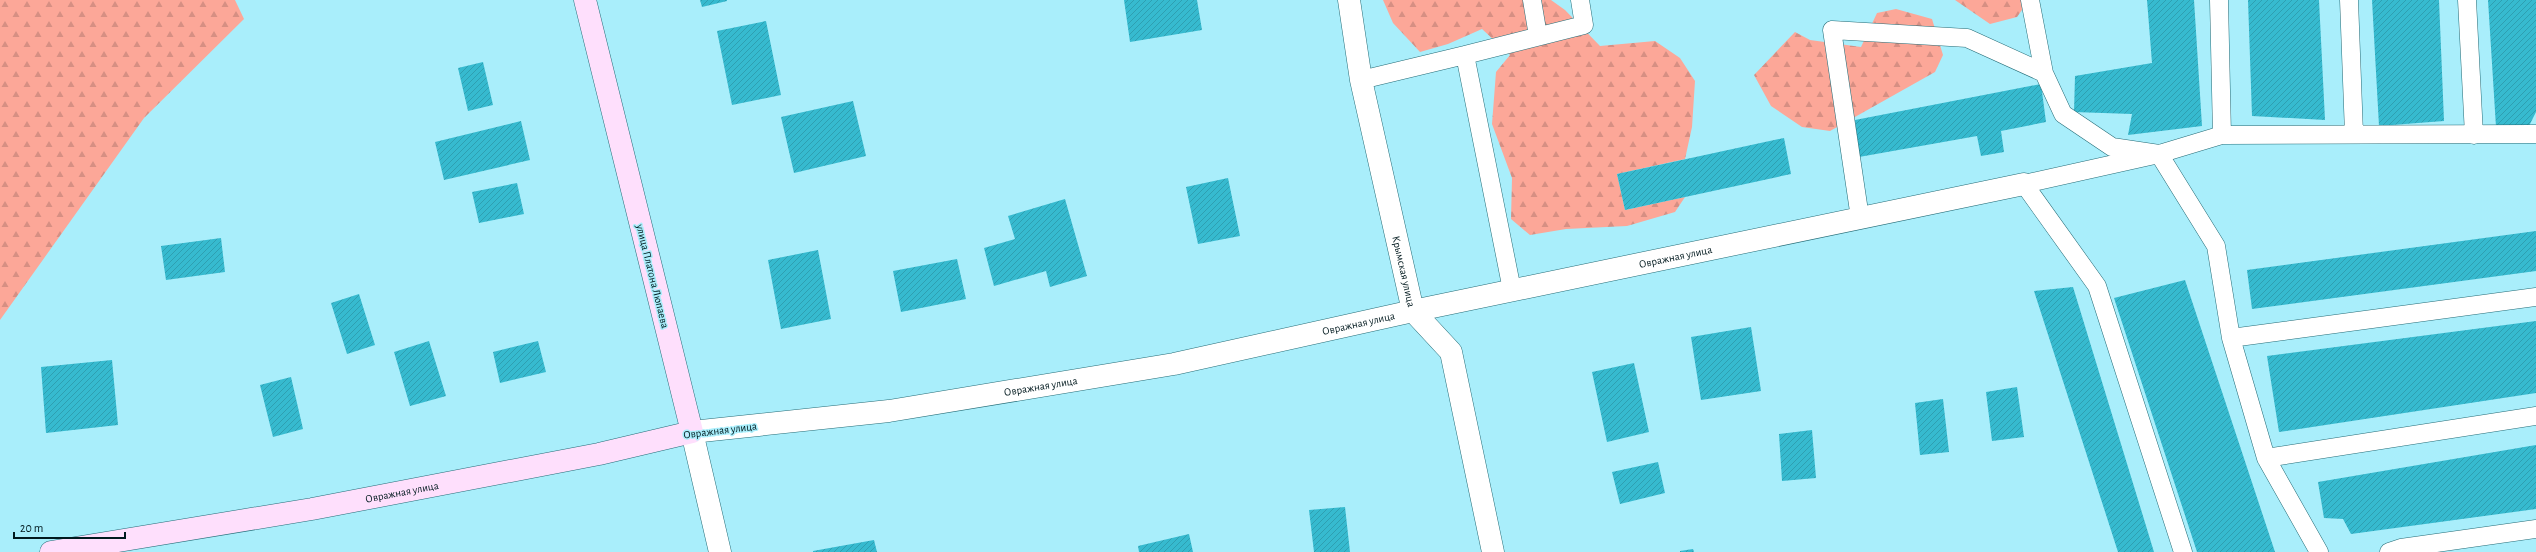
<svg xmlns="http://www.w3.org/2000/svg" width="2536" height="552" viewBox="0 0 2536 552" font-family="'Alegreya Sans',sans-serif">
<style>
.forest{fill:url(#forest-firs)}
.building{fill:url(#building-hatch)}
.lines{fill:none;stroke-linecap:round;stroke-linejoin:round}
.lane-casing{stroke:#256c77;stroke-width:19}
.street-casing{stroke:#256c77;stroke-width:23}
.secondary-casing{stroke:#256c77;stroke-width:23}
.lane{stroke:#fff;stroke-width:18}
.street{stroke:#fff;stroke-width:22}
.secondary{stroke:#fedffc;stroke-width:22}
.labels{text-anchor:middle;stroke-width:3;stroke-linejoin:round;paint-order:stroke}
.street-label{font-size:11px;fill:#00191e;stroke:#a9eefb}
</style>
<defs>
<pattern id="forest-firs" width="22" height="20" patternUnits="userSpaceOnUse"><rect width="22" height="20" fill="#fca798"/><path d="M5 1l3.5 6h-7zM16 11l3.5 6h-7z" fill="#d68f83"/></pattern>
<pattern id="building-hatch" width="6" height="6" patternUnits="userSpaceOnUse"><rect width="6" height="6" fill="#36bacf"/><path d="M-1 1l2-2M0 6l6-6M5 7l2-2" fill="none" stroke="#2e9fb1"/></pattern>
</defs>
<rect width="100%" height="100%" fill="#a9eefb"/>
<path class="forest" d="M0,0H235L244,19L144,118L0,320Z
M1383,0H1551L1565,10L1600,46L1655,41L1680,58L1695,81L1692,127L1685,159L1617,174L1625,210L1685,197L1675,212L1627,226L1566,229L1530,235L1511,219L1512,178L1492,124L1496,72L1510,55L1482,29L1448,44L1420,52L1393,23Z
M1955,0H2029L2017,17L1990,24Z
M1896,9L1932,19L1943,55L1935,72L1830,131L1802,127L1771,106L1754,75L1795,32L1810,40L1861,47L1877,13Z"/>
<path class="building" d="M700,0H727V1L702,7Z
M1124,0H1197L1202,30L1130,42Z
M2147,0H2194L2202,126L2128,135L2132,114L2074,112L2075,76L2152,63Z
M2248,0H2319L2325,120L2252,116Z
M2372,0H2439L2444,121L2379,126Z
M2488,0H2536V112L2528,128L2496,127Z
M766,21L781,95L732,105L717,31Z
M483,62L493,105L468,111L458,68Z
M2041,84L2046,122L2001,131L2004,152L1981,156L1977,136L1859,157L1855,120Z
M853,101L866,156L794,173L781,117Z
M521,121L530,160L444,180L435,142Z
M1784,138L1791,174L1625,210L1617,174Z
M1228,178L1240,236L1198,244L1186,187Z
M517,183L524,214L479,223L472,192Z
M1065,199L1087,276L1050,287L1046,271L994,286L984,248L1015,239L1008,216Z
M2536,231V271L2252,309L2247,270Z
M221,238L225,272L166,280L161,246Z
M818,250L831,319L781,329L768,260Z
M957,259L966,299L901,312L893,271Z
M2185,280L2275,552H2197L2114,298Z
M2073,287L2154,552H2118L2034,291Z
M359,294L375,345L347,354L331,303Z
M2536,321V393L2279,432L2267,356Z
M1751,327L1761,391L1701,400L1691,337Z
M429,341L446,396L410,406L394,352Z
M538,341L546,372L500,383L493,352Z
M112,360L118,425L46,433L41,367Z
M1634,363L1649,432L1607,442L1592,372Z
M291,377L303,429L273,437L260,385Z
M2017,387L2024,437L1992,441L1986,392Z
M1943,399L1949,452L1920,455L1915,403Z
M1812,430L1816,478L1782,481L1779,434Z
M2536,445V509L2351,534L2343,519L2324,518L2318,482Z
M1658,462L1665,493L1620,504L1612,472Z
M1345,507L1350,552H1314L1309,510Z
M1189,534L1193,552H1139L1138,546Z
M874,540L877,552H813V551Z
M1693,549L1694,552H1680V551Z"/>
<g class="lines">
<defs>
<path id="lane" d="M1532,0L1538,36
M2030,0L2044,73
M2349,0L2354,134
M2467,0L2474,135
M1361,80L1465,55
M2222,135L2536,134
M1860,218L1832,30L1967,38L2044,73L2063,114L2112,147L2159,154L2216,246L2231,338L2266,458L2319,552
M1512,290L1465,55L1584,25L1580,0
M2231,338L2536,297
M2266,458L2536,416
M2183,552L2097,286L2024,184L2159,154L2222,135L2219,0
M2389,552L2401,548L2536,529"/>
<g id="street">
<path id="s1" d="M1349,0L1361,80L1413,311L1451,352L1493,552"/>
<path id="s2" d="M720,552L692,432L889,411L1174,364L1413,311L2024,184"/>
</g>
<g id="secondary">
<path id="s3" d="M51,552L312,509L599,454L692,432L585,0"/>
</g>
</defs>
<use href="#lane" class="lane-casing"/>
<use href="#street" class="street-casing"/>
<use href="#secondary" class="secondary-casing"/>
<use href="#lane" class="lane"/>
<use href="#street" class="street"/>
<use href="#secondary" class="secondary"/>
</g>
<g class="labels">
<g class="street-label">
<text dy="4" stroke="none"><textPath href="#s2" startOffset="1123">Овражная улица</textPath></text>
<text dy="4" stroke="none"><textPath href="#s1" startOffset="277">Крымская улица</textPath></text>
<text transform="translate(653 276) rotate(76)" y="4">улица Платона Люпаева</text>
<text dy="4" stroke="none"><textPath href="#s2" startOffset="799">Овражная улица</textPath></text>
<text dy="4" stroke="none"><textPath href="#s2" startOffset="475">Овражная улица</textPath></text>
<text transform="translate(720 430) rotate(-7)" y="4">Овражная улица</text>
<text dy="4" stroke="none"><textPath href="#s3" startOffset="356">Овражная улица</textPath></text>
</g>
</g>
<path d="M14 532v6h111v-6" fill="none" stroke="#00191e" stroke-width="2"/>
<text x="20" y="532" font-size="12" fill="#00191e" stroke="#a9eefb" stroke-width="3" paint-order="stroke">20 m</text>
</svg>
